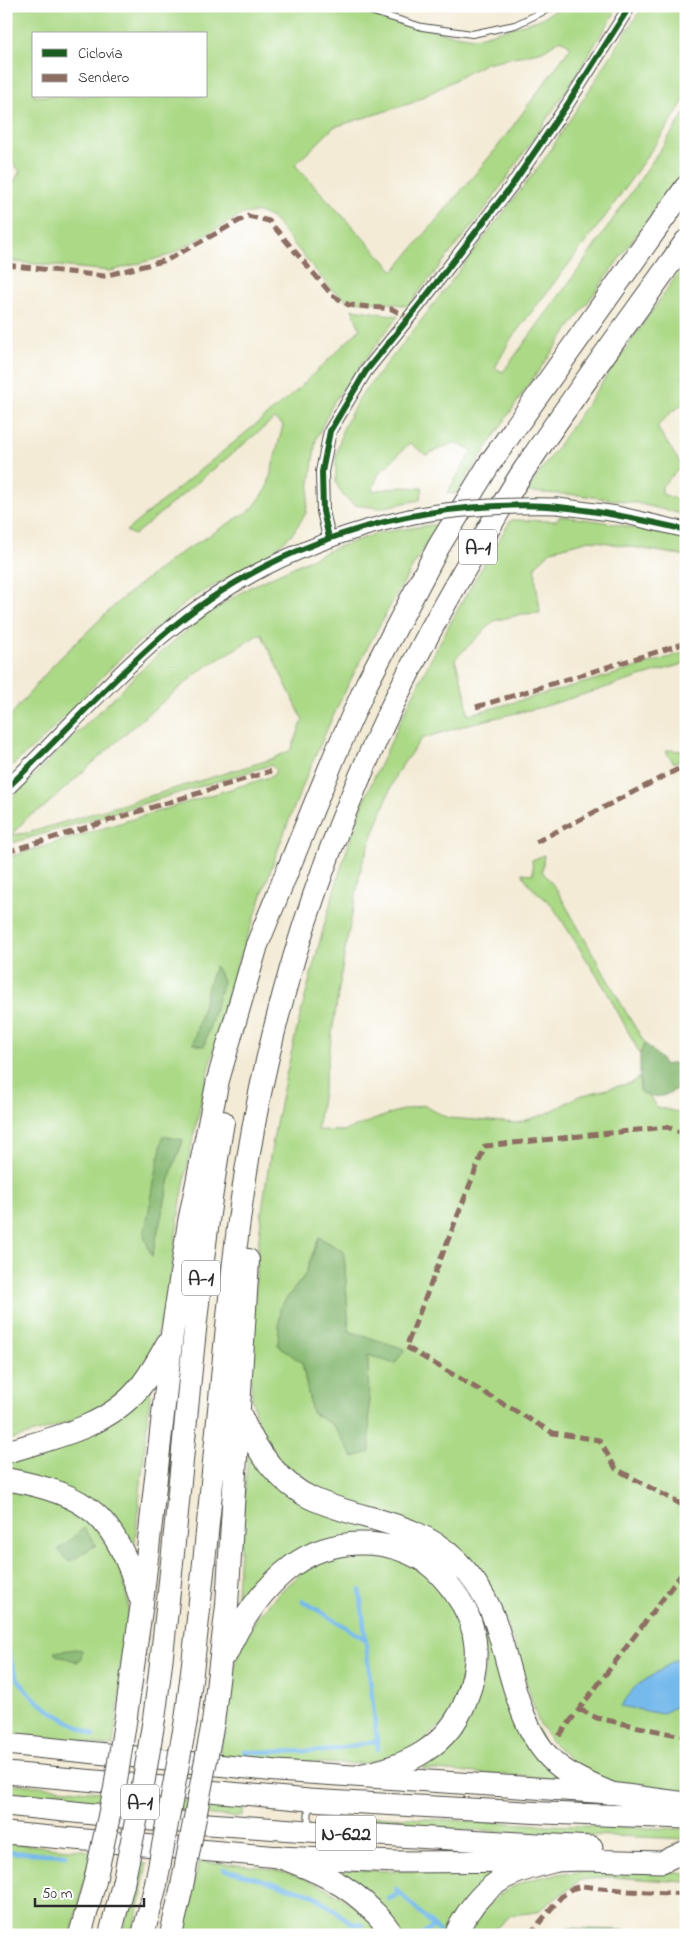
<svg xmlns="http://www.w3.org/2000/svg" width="692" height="1941" viewBox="0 0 692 1941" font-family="'Indie Flower',sans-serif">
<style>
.green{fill:#abd986;stroke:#6b8258;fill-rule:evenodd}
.forest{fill:#88b973;stroke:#5a724f}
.water{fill:#76baec;stroke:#50728c}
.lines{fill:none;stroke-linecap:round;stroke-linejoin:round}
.stream{stroke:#76baec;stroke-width:4.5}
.service-casing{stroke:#494844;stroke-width:8}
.minor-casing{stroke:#494844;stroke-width:14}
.tertiary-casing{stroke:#494844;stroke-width:17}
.trunk-casing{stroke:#494844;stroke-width:23}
.motorway-casing{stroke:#494844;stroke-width:24}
.service{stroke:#fff;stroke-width:6}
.minor{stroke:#fff;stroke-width:12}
.tertiary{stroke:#fff;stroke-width:15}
.trunk{stroke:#fff;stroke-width:21}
.motorway{stroke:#fff;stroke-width:22}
.tertiary-bridge-casing{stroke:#494844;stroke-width:17;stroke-linecap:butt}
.motorway-bridge-casing{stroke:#494844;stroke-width:24;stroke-linecap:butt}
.tertiary-bridge{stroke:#fff;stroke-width:15}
.motorway-bridge{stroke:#fff;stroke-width:22}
.quiet{stroke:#8d6e63;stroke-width:5;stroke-dasharray:10 5;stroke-linecap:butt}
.cycleway-casing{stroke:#fff;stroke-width:9}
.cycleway{stroke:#1b5e20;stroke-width:6}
.labels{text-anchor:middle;stroke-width:4;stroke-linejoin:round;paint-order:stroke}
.shield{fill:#fff;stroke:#6b6b6b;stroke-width:1}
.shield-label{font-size:20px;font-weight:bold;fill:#2b2b2b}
</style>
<rect width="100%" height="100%" fill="#fff"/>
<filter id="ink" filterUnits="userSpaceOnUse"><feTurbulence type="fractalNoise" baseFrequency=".02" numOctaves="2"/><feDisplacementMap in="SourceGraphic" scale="10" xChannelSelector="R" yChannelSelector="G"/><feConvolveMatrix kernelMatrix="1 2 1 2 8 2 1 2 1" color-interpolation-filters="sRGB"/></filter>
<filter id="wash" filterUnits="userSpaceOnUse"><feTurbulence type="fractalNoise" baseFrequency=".0096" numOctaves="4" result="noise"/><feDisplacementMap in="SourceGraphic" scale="20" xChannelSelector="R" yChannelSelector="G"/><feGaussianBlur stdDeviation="1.12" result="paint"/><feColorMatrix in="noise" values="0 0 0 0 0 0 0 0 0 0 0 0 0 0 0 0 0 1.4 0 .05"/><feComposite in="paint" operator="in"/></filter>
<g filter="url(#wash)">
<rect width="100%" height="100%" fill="#f3ebd5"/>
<path class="green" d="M6,6H340L448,34L475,38L538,20L563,6H619L568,88L486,208L408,306L389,303L348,301L332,290L272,218L259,212L243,214L170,255L111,271L6,261V190L11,187L20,171L6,157ZM34,34H206V96H34ZM561,39L571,47L496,149L394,271L295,165L334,127L412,103L486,63L543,51Z
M643,6H686V97L672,120L605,217L510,340L495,368L503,372L579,269L686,112V166L529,384L456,494L447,493L473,450L453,443L426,455L410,443L379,473L372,491L401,487L423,488L420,500L379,508L355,505L344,497L336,483V458L342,431L359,398L417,326L546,157Z
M686,262V372L682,377L686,382V402L671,412L657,427L682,466L662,486V494L686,502V515L636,503L580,495L526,492Z
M352,309L398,316L334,401L316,439L306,513L292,534L271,553L192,598L123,655L46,736L6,771V721L54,664L120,600L176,556L252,509L267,489L283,425L274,419L134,535L126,531L294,393L360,329Z
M560,516L599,521L686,538V556L590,540L552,550L536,565C534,580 539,597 540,613L522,614L494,621L455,659L465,692L468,715L612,675L686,652V663L542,707L469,724L421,739L396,774L362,864L345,950L317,1130L344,1131L395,1112L423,1105L448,1118L517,1123L546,1114L579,1096L631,1083L639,1077L640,1092L651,1098L656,1107L686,1114V1792L626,1786L600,1779L574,1763L551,1741L538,1721L520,1661L497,1597L337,1497C309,1485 291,1475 272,1451C269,1447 265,1443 263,1438C243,1391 252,1339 255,1290C260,1193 279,1099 303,1005C320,941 336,877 359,815C367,791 378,769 389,746C424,668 465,593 511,520L556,521ZM319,1237L344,1252L349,1331L353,1457L333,1425L312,1413L302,1363L280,1307L305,1275Z
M438,524C399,589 361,655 329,725C301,786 277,849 256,913C247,938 237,963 230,989C211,1058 193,1130 181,1201C172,1254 170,1325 140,1371C111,1415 54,1427 6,1441V858L273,776L276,770L271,765L6,845V803L156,656L205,616L250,587L332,549L378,533ZM261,633L303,720L291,750L272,759L28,833L11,835L29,816L43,808L135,725L201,670ZM215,967L223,981L204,1046L193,1044L210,980ZM163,1136L183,1141L172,1170L152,1256Z
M665,750L686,751V757L674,763Z
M544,855L542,871L557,890L627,1014L645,1043L640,1054L606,990L552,905L530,886L522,873L533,874L532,860Z
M151,1386L134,1551L114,1519L6,1476V1461Z
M248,1450L270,1474L409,1536L474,1589L560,1779L422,1769L455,1737L474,1708L486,1669L482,1629L452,1576L346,1537L235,1615Z
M23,1491L71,1508L94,1524L120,1566L128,1601V1630L113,1746L42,1738L6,1732V1492Z
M365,1553L393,1555L414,1566L439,1585L462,1626L469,1656L453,1714L415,1749L367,1763L341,1764L219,1757L226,1703L237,1656L257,1617L279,1593L303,1572L333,1557Z
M6,1783L234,1805L243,1808V1815L233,1817L6,1795Z
M368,1816L546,1825L686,1829V1839L368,1826Z
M6,1843L91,1851L76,1918L70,1935H6Z
M199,1862C260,1866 305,1868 355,1907C365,1915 374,1926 382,1935H181Z
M141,1863L147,1864L141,1891L143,1892L132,1935H122L132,1892L135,1893Z
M340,1870L493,1872L446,1935H402L338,1874Z
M587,1871L686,1873V1882L610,1877L581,1880L537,1912L511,1915L488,1935L478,1933L476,1935H466C469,1928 474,1922 479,1916C508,1878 543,1875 587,1871Z"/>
<path class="forest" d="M215,966L223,981L204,1046L193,1044L210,980Z
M645,1043L660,1058L664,1065L676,1063L686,1045V1082C670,1094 659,1102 640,1092V1054Z
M163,1136L183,1140L172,1170L152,1257L144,1236Z
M319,1237L344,1252L349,1331L405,1349L395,1364L368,1355L370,1452L353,1457L333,1425L312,1413L302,1363L278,1345L280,1307L305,1275Z
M84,1528L96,1545L69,1562L58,1550Z
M76,1649L82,1650L81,1660L78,1662L56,1655L54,1652Z
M570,1928L686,1933V1935H558Z"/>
<path class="water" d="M686,1653V1701L662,1714L621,1706L635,1687Z"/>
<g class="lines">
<path class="stream" d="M360,1590L377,1741
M303,1601L365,1639
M6,1645C10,1657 13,1672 20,1682C37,1707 68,1721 94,1735
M244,1752L324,1751L377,1741L378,1749
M6,1852L66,1855
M224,1869L312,1894L353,1924L363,1925
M396,1889L439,1931
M389,1899L400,1893
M424,1933L433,1926"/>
</g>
</g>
<g filter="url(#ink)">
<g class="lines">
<defs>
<path id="service" d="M354,6L422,27L472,34L515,25L555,6
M308,1827L309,1802"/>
<path id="minor" d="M329,538L323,511L322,472L330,431L366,371L420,304L512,185L567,105L630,6"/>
<path id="tertiary" d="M558,506L617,514L686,530
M6,789C59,739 107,682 163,635C234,575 318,537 409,517"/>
<path id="trunk" d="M6,1744L277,1771L610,1793L686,1803
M6,1773L309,1800L544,1813L686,1818
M6,1805L152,1820L308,1831L592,1847
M6,1833L279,1857L396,1862L555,1861L582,1860L662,1862L686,1851"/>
<path id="motorway" d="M240,1414C255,1449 276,1481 311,1498C360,1521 416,1520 456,1560C474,1578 488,1600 496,1624C511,1668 518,1729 554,1762C571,1777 590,1784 610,1793
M6,1452C53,1438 108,1427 140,1387C151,1373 159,1359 167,1344
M6,1479C91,1495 113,1515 140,1597
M227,1653C240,1621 264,1587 292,1566C331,1537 387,1536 427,1563C438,1571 447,1582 455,1593C480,1627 481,1662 466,1700C448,1747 407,1766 361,1775
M126,1716L142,1603L172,1334L189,1222L218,1080L257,945L335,755L367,683L439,546L490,463L686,187
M154,1719C181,1520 189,1320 223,1122
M186,1720C201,1607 211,1492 222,1378C232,1272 243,1165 267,1061C308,879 383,705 479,545C494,520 508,494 524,470C576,392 632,317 686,241
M213,1723L227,1605L248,1260
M279,1857C313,1869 348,1884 373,1911C381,1918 387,1927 393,1935
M80,1935L95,1881
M110,1935L123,1884
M143,1935L156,1884
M171,1935L182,1886
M456,1935C458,1927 463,1921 467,1914C490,1878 516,1871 555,1861"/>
</defs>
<use href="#service" class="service-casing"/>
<use href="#minor" class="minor-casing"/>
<use href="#tertiary" class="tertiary-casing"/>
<use href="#trunk" class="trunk-casing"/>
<use href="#motorway" class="motorway-casing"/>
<use href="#service" class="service"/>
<use href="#minor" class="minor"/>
<use href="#tertiary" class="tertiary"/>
<use href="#trunk" class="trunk"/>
<use href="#motorway" class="motorway"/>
<defs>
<path id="tertiary-bridge" d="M409,517C458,507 508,505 558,506"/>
<path id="motorway-bridge" d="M95,1881L115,1788L126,1716
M123,1884L141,1797L154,1719
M156,1884L186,1720
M182,1886L213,1723"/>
</defs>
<use href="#tertiary-bridge" class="tertiary-bridge-casing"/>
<use href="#motorway-bridge" class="motorway-bridge-casing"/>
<use href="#tertiary-bridge" class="tertiary-bridge"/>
<use href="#motorway-bridge" class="motorway-bridge"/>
<path class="quiet" d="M6,265L104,276L167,260L248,216L269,221L332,295L349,305L392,309L409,318
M476,707L686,643
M536,842L686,765
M6,852L271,771
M686,1134L667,1127L485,1146L406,1347L553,1433L599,1440L616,1469L686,1507
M579,1709L597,1718L686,1737
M559,1736L680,1576L686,1571
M529,1935L561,1897L571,1889L582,1886L629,1891L686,1894"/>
<defs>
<path id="cycleway" d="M329,538L323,511L322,472L330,431L366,371L420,304L512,185L567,105L630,6
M6,789C59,739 107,684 162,636C254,555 376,511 497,506C518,505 539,505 559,507C602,511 644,520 686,530"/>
</defs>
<use href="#cycleway" class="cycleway-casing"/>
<use href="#cycleway" class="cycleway"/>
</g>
</g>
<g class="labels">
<g class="shield">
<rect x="459" y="529.5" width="38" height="35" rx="4"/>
<rect x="182" y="1260.5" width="38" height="35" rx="4"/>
<rect x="121" y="1784.5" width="38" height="35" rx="4"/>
<rect x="316" y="1815.5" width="60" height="35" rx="4"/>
</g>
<g class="shield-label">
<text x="478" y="554">A-1</text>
<text x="201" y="1285">A-1</text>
<text x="140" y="1809">A-1</text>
<text x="346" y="1840">N-622</text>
</g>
</g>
<rect width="692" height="1941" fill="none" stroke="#fff" stroke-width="25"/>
<rect x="32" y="32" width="175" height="65" fill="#ffffff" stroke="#aaaaaa"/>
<rect x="42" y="49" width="25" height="8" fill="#1b5e20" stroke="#aaaaaa"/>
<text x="78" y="58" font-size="15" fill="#2b2b2b">Ciclovía</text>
<rect x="42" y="74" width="25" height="8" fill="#8d6e63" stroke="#aaaaaa"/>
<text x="78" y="82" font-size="15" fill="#2b2b2b">Sendero</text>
<path d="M35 1898v8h109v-8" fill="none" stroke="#2b2b2b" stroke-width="2.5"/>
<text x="42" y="1898" font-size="15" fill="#2b2b2b" stroke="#ffffff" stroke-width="4" paint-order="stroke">50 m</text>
</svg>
